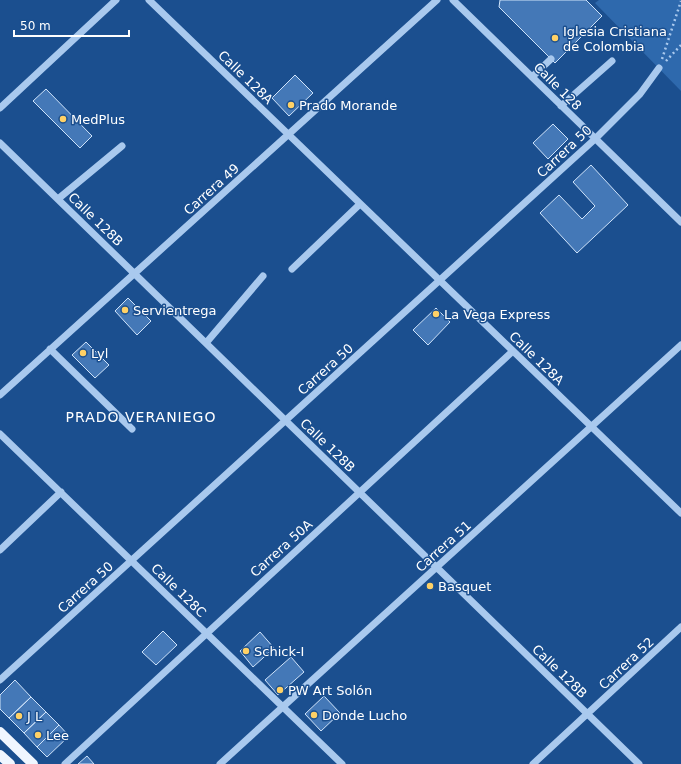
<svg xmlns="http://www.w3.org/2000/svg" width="681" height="764" viewBox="0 0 681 764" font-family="'DejaVu Sans',sans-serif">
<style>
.green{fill:#2e69ad}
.building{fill:#4478b7;stroke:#cfe3fa}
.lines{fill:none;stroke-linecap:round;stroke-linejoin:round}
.path{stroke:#a9c9ee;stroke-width:2.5;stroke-dasharray:2 3;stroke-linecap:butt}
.minor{stroke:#a9c9ee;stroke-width:7}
.major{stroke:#f0f6ff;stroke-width:10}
.poi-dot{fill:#ffd166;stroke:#1b4f8f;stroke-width:1.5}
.labels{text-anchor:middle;stroke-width:3;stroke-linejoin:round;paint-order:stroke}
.poi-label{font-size:13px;fill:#fff;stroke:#1b4f8f;text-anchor:start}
.street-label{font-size:13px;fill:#fff;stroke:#1b4f8f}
.neighbourhood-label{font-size:14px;letter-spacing:1px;fill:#fff;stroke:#1b4f8f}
</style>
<rect width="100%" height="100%" fill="#1b4f8f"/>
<path class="green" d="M599,0H681V91L595,3Z"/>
<path class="building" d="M500,0H586L602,16L555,63L499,7Z
M295,75L313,93L289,116L272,98Z
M46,89L92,136L80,148L33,101Z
M553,124L568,139L548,159L533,143Z
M591,165L628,205L577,253L540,213L559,195L582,219L595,206L573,182Z
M128,298L151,321L137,335L115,311Z
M436,308L450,322L428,345L413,330Z
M86,342L109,365L95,378L72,355Z
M163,631L177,645L156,665L142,652Z
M260,632L274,648L253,667L240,651Z
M291,657L304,672L278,695L265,680Z
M15,680L31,697L9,718L0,709V695Z
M324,696L340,713L321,731L305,714Z
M31,697L46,712L24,733L9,718Z
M46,712L59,725L37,747L24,733Z
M59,725L69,736L47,757L37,747Z
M87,756L94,764H78Z"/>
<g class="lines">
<path class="path" d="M662,59L681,1
M666,61L681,45"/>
<path class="minor" d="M149,0L681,513
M453,0L681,222
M532,77L551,59
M561,106L612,61
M0,108L116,0
M0,143L639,764
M58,199L122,146
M292,269L360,204
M206,343L263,276
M50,349L132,429
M0,395L437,0
M0,434L342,764
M0,550L61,492
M0,680L595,139L640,94L659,68
M65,764L513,351
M220,764L681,345
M533,764L681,627"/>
<path class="major" d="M0,732L33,764
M0,755L10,764"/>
</g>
<g class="poi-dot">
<circle cx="555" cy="38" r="4"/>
<circle cx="291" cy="105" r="4"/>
<circle cx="63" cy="119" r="4"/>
<circle cx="125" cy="310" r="4"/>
<circle cx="436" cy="314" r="4"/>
<circle cx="83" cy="353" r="4"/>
<circle cx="430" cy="586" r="4"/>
<circle cx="246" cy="651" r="4"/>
<circle cx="280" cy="690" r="4"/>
<circle cx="314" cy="715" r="4"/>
<circle cx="19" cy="716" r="4"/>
<circle cx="38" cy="735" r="4"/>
</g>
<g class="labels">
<g class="poi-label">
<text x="563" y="36">Iglesia Cristiana<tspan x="563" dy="15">de Colombia</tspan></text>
<text x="299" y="110">Prado Morande</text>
<text x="71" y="124">MedPlus</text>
<text x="133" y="315">Servientrega</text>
<text x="444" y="319">La Vega Express</text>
<text x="91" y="358">Lyl</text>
<text x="438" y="591">Basquet</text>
<text x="254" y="656">Schick-I</text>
<text x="288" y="695">PW Art Solón</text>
<text x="322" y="720">Donde Lucho</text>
<text x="27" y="721">J L</text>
<text x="46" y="740">Lee</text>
</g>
<g class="street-label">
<text transform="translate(246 77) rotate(44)" y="5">Calle 128A</text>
<text transform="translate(558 86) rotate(45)" y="5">Calle 128</text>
<text transform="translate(564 151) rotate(-43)" y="5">Carrera 50</text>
<text transform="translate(211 189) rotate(-42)" y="5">Carrera 49</text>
<text transform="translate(96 219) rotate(44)" y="5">Calle 128B</text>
<text transform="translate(537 358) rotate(44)" y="5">Calle 128A</text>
<text transform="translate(325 369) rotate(-42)" y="5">Carrera 50</text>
<text transform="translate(328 445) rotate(44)" y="5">Calle 128B</text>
<text transform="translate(443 546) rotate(-42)" y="5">Carrera 51</text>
<text transform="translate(281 548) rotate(-42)" y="5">Carrera 50A</text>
<text transform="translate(85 587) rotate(-42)" y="5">Carrera 50</text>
<text transform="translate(179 590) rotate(44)" y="5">Calle 128C</text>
<text transform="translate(626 663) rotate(-43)" y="5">Carrera 52</text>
<text transform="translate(560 671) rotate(44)" y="5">Calle 128B</text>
</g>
<g class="neighbourhood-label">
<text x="141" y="422">PRADO VERANIEGO</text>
</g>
</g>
<path d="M14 30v6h115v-6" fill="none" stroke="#ffffff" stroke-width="2"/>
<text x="20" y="30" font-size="12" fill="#ffffff" stroke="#1b4f8f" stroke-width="3" paint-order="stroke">50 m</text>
</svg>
